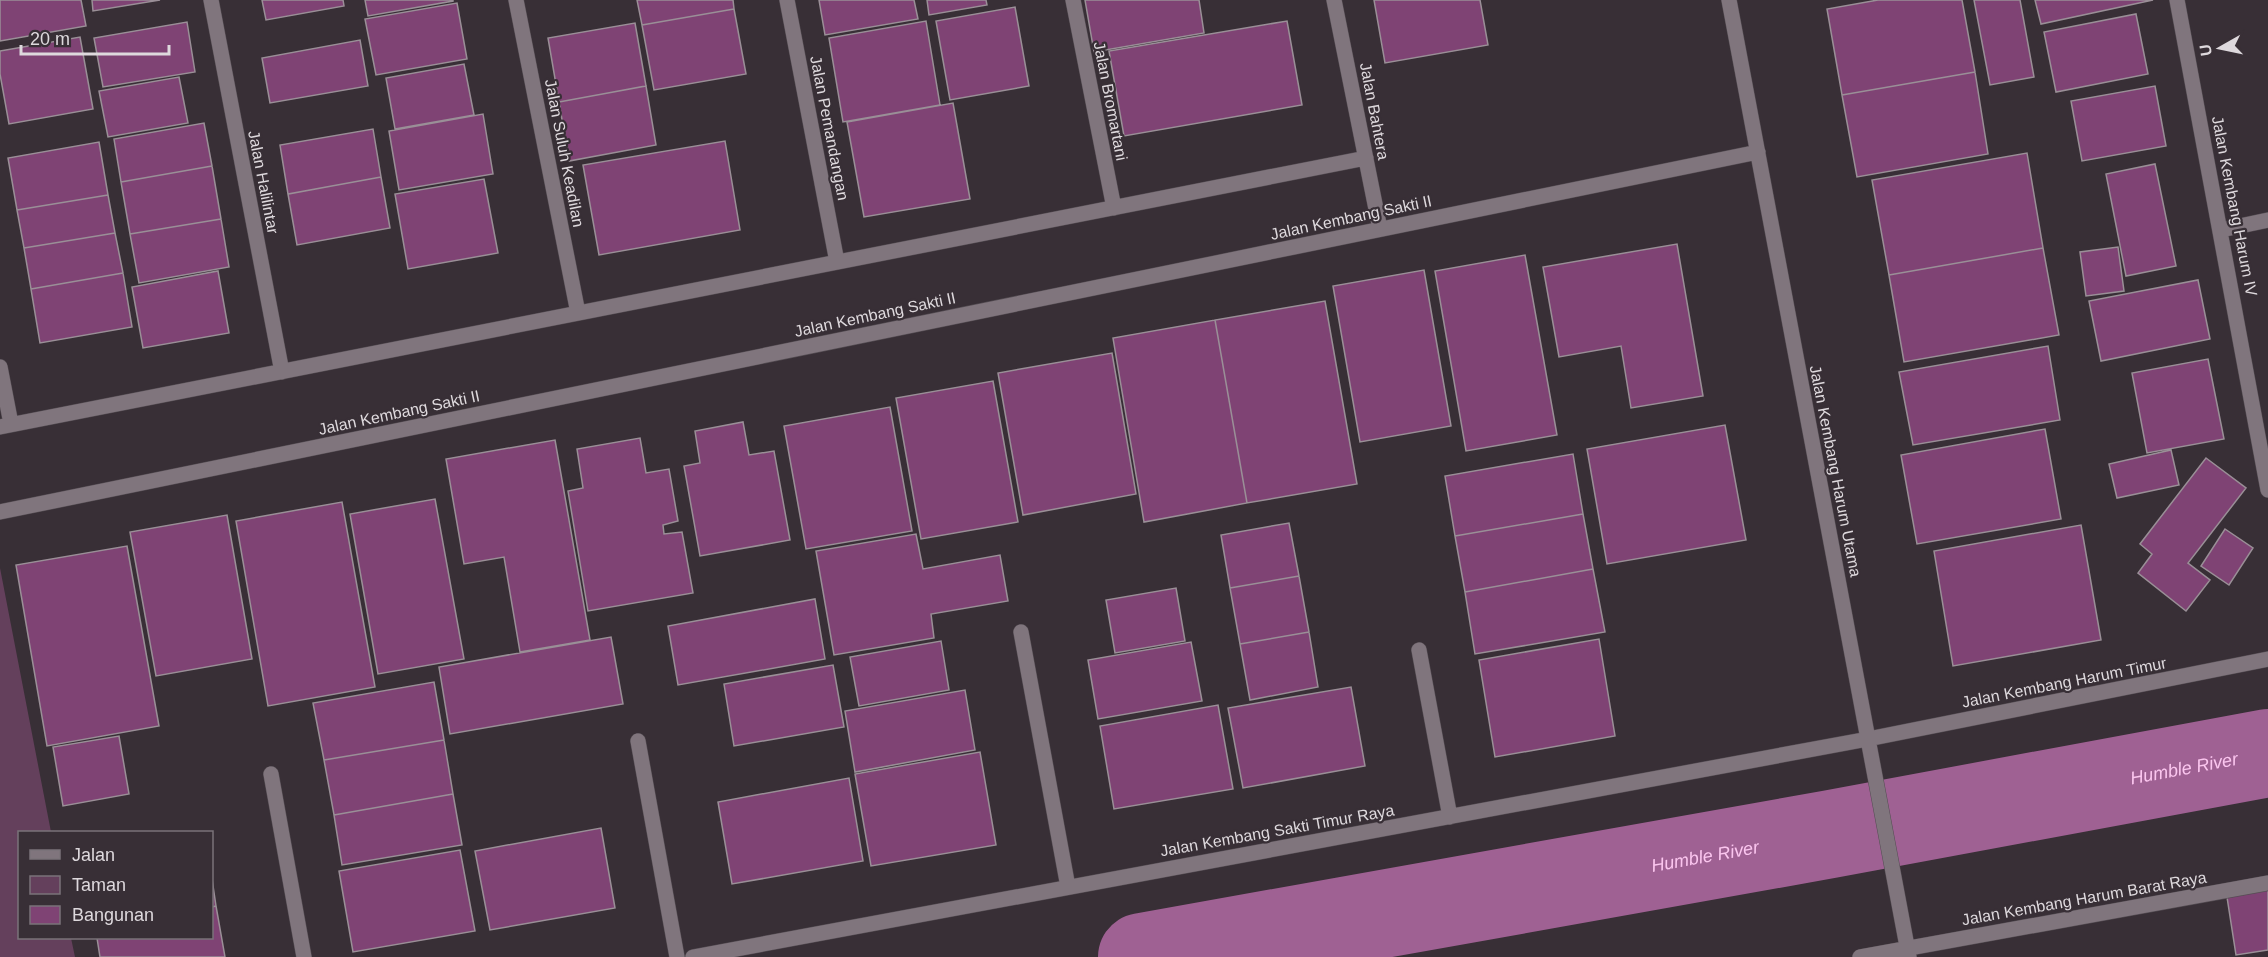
<svg xmlns="http://www.w3.org/2000/svg" width="2268" height="957" viewBox="0 0 2268 957" font-family="Arial,sans-serif">
<style>
.green{fill:#64405c}
.lines{fill:none;stroke-linecap:round;stroke-linejoin:round}
.river{stroke:#9f6193;stroke-width:88}
.building{fill:#7f4374;stroke:#9a8f97;stroke-width:1.5}
.minor-casing{stroke:#544d53;stroke-width:16}
.minor{stroke:#80757d;stroke-width:15}
.labels{text-anchor:middle;stroke-width:4.5;stroke-linejoin:round;paint-order:stroke}
.street-label{font-size:16px;fill:#ded9dd;stroke:#382f36}
.water-label{font-size:18px;font-style:italic;fill:#fbc6ef;stroke:#382f36}
</style>
<rect width="100%" height="100%" fill="#382f36"/>
<path class="green" d="M0,568L51,832H20V938H71L75,957H0Z"/>
<g class="lines">
<path class="river" id="s1" d="M1142,957L1831,834L2268,753"/>
</g>
<path class="building" d="M0,0H81L86,26L0,41Z
M92,0H160L93,11Z
M262,0H343L344,6L266,20Z
M365,0H453V1L368,16Z
M637,0H733L734,9L642,25Z
M819,0H914L918,19L825,35Z
M927,0H986L987,5L929,15Z
M1085,0H1199L1204,33L1094,52Z
M1374,0H1480L1488,45L1385,63Z
M1878,0H1962L1975,72L1842,95L1827,9Z
M1974,0H2020L2034,77L1990,85Z
M2035,0H2153L2041,24Z
M457,3L467,59L376,75L365,19Z
M1015,7L1029,86L950,100L936,21Z
M734,9L746,74L654,90L642,25Z
M2136,14L2148,74L2056,92L2044,32Z
M926,21L940,105L843,122L829,38Z
M1287,21L1302,105L1124,136L1109,51Z
M187,22L195,72L103,87L94,38Z
M635,23L646,86L559,102L548,38Z
M80,37L93,109L9,124L0,74V51Z
M360,40L368,86L270,103L262,58Z
M464,64L474,115L395,129L386,78Z
M1975,72L1988,154L1857,177L1842,95Z
M179,77L188,123L108,137L99,91Z
M646,86L656,145L569,161L559,102Z
M2155,86L2166,146L2082,161L2071,101Z
M953,103L970,199L864,217L847,122Z
M483,114L493,174L399,190L389,131Z
M204,123L212,166L121,182L114,139Z
M373,129L381,177L288,194L280,145Z
M725,141L740,230L599,255L583,165Z
M99,142L108,195L17,210L8,158Z
M2027,153L2043,248L1889,275L1872,180Z
M2155,164L2176,266L2126,276L2106,174Z
M212,166L221,219L130,234L121,182Z
M381,177L390,228L297,245L288,194Z
M484,179L498,253L408,269L395,194Z
M108,195L115,233L24,248L17,210Z
M221,219L229,267L139,283L130,234Z
M115,233L123,273L31,289L24,248Z
M1677,244L1703,396L1631,408L1621,346L1559,357L1543,267Z
M2118,247L2124,291L2086,296L2080,252Z
M2043,248L2059,335L1904,362L1889,275Z
M1525,255L1557,435L1466,451L1435,271Z
M1424,270L1451,426L1360,442L1333,286Z
M218,271L229,333L143,348L132,287Z
M123,273L132,327L40,343L31,289Z
M2198,280L2210,339L2101,361L2089,301Z
M1325,301L1357,484L1247,503L1215,320Z
M1215,320L1247,503L1144,522L1113,338Z
M2048,346L2060,420L1913,445L1899,372Z
M1112,353L1136,494L1023,515L998,373Z
M2208,359L2224,439L2147,453L2132,373Z
M993,381L1018,522L921,539L896,398Z
M890,407L912,531L806,549L784,426Z
M743,422L749,455L774,451L790,540L700,556L684,466L700,463L695,431Z
M1725,425L1746,540L1607,564L1587,449Z
M2045,429L2061,519L1917,544L1901,455Z
M640,438L646,473L669,469L678,521L663,525L664,534L682,532L693,593L588,611L568,491L583,488L577,449Z
M555,440L590,640L520,652L504,557L464,564L446,459Z
M2171,450L2179,485L2117,498L2109,464Z
M1573,454L1583,514L1455,536L1445,476Z
M2206,458L2246,488L2188,563L2210,580L2186,611L2138,573L2152,554L2140,544Z
M435,499L464,659L378,674L350,514Z
M342,502L375,687L268,706L236,521Z
M1583,514L1593,569L1465,592L1455,536Z
M227,515L252,659L156,676L130,532Z
M1289,523L1299,576L1230,588L1221,535Z
M2081,525L2101,640L1953,666L1934,551Z
M2225,529L2253,548L2229,585L2201,566Z
M916,534L923,569L1000,555L1008,601L931,614L934,638L834,655L816,551Z
M127,546L159,726L47,746L16,565Z
M1593,569L1605,632L1475,654L1465,592Z
M1299,576L1309,632L1240,644L1230,588Z
M1176,588L1185,641L1115,653L1106,600Z
M815,599L825,659L678,685L668,626Z
M1309,632L1318,687L1250,700L1240,644Z
M611,637L623,704L450,734L439,667Z
M1599,639L1615,736L1495,757L1479,660Z
M941,641L949,690L859,706L850,657Z
M1191,642L1202,701L1098,719L1088,660Z
M833,665L844,727L734,746L724,684Z
M434,682L444,740L324,760L313,703Z
M1351,687L1365,766L1243,788L1228,708Z
M965,690L975,750L855,772L845,711Z
M1218,705L1233,789L1114,809L1100,726Z
M119,736L129,794L63,806L53,747Z
M444,740L453,794L334,815L324,760Z
M980,752L996,845L871,866L855,774Z
M849,778L863,861L732,884L718,802Z
M453,794L462,845L342,865L334,815Z
M601,828L615,908L490,930L475,851Z
M460,850L475,931L353,952L339,871Z
M212,879L216,906L212,907Z
M2268,890V950L2236,955L2227,897Z
M216,906L225,957H100L97,938H212V907Z"/>
<g class="lines">
<defs>
<path id="minor" d="M211,0L282,372
M516,0L578,313
M787,0L837,262
M1073,0L1114,208
M1334,0L1380,229
M1729,0L1909,957
M2177,0L2268,490
M2221,230L2268,220
M0,367L11,424
M0,427L1366,158
M0,512L1758,152
M1021,632L1068,887
M1419,650L1450,817
M638,741L677,957
M271,774L304,957
M693,957L1868,739L2268,659
M1860,957L2268,883"/>
</defs>
<use href="#minor" class="minor-casing"/>
<use href="#minor" class="minor"/>
</g>
<g class="labels">
<g class="street-label">
<text transform="translate(1111 101) rotate(79)" y="6">Jalan Bromartani</text>
<text transform="translate(1375 111) rotate(79)" y="6">Jalan Bahtera</text>
<text transform="translate(830 128) rotate(79)" y="6">Jalan Pemandangan</text>
<text transform="translate(565 153) rotate(79)" y="6">Jalan Suluh Keadilan</text>
<text transform="translate(264 182) rotate(79)" y="6">Jalan Halilintar</text>
<text transform="translate(2235 206) rotate(79)" y="6">Jalan Kembang Harum IV</text>
<text transform="translate(1351 217) rotate(-12)" y="6">Jalan Kembang Sakti II</text>
<text transform="translate(875 314) rotate(-12)" y="6">Jalan Kembang Sakti II</text>
<text transform="translate(399 412) rotate(-12)" y="6">Jalan Kembang Sakti II</text>
<text transform="translate(1836 471) rotate(79)" y="6">Jalan Kembang Harum Utama</text>
<text transform="translate(2064 682) rotate(-11)" y="6">Jalan Kembang Harum Timur</text>
<text transform="translate(1277 830) rotate(-10)" y="6">Jalan Kembang Sakti Timur Raya</text>
<text transform="translate(2084 898) rotate(-10)" y="6">Jalan Kembang Harum Barat Raya</text>
</g>
<g class="water-label">
<text dy="6" stroke="none"><textPath href="#s1" startOffset="1059">Humble River</textPath></text>
<text dy="6" stroke="none"><textPath href="#s1" startOffset="572">Humble River</textPath></text>
</g>
</g>
<rect x="18" y="831" width="195" height="108" fill="#382f36" stroke="#7a7379" stroke-width="1.5"/>
<rect x="30" y="850" width="30" height="9" fill="#80757d" stroke="#7a7379" stroke-width="1.5"/>
<text x="72" y="861" font-size="18" fill="#ded9dd">Jalan</text>
<rect x="30" y="876" width="30" height="18" fill="#64405c" stroke="#7a7379" stroke-width="1.5"/>
<text x="72" y="891" font-size="18" fill="#ded9dd">Taman</text>
<rect x="30" y="906" width="30" height="18" fill="#7f4374" stroke="#7a7379" stroke-width="1.5"/>
<text x="72" y="921" font-size="18" fill="#ded9dd">Bangunan</text>
<g transform="translate(2220 48) rotate(261)" stroke="#382f36" stroke-width="4.5" paint-order="stroke">
<path d="M0-4.5L10 22L0 15L-10 22Z" fill="#ded9dd"/>
<text y="-9" font-size="16" font-weight="bold" text-anchor="middle" fill="#ded9dd">U</text>
</g>
<path d="M21 45v9h148v-9" fill="none" stroke="#ded9dd" stroke-width="3"/>
<text x="30" y="45" font-size="18" fill="#ded9dd" stroke="#382f36" stroke-width="4.5" paint-order="stroke">20 m</text>
</svg>
